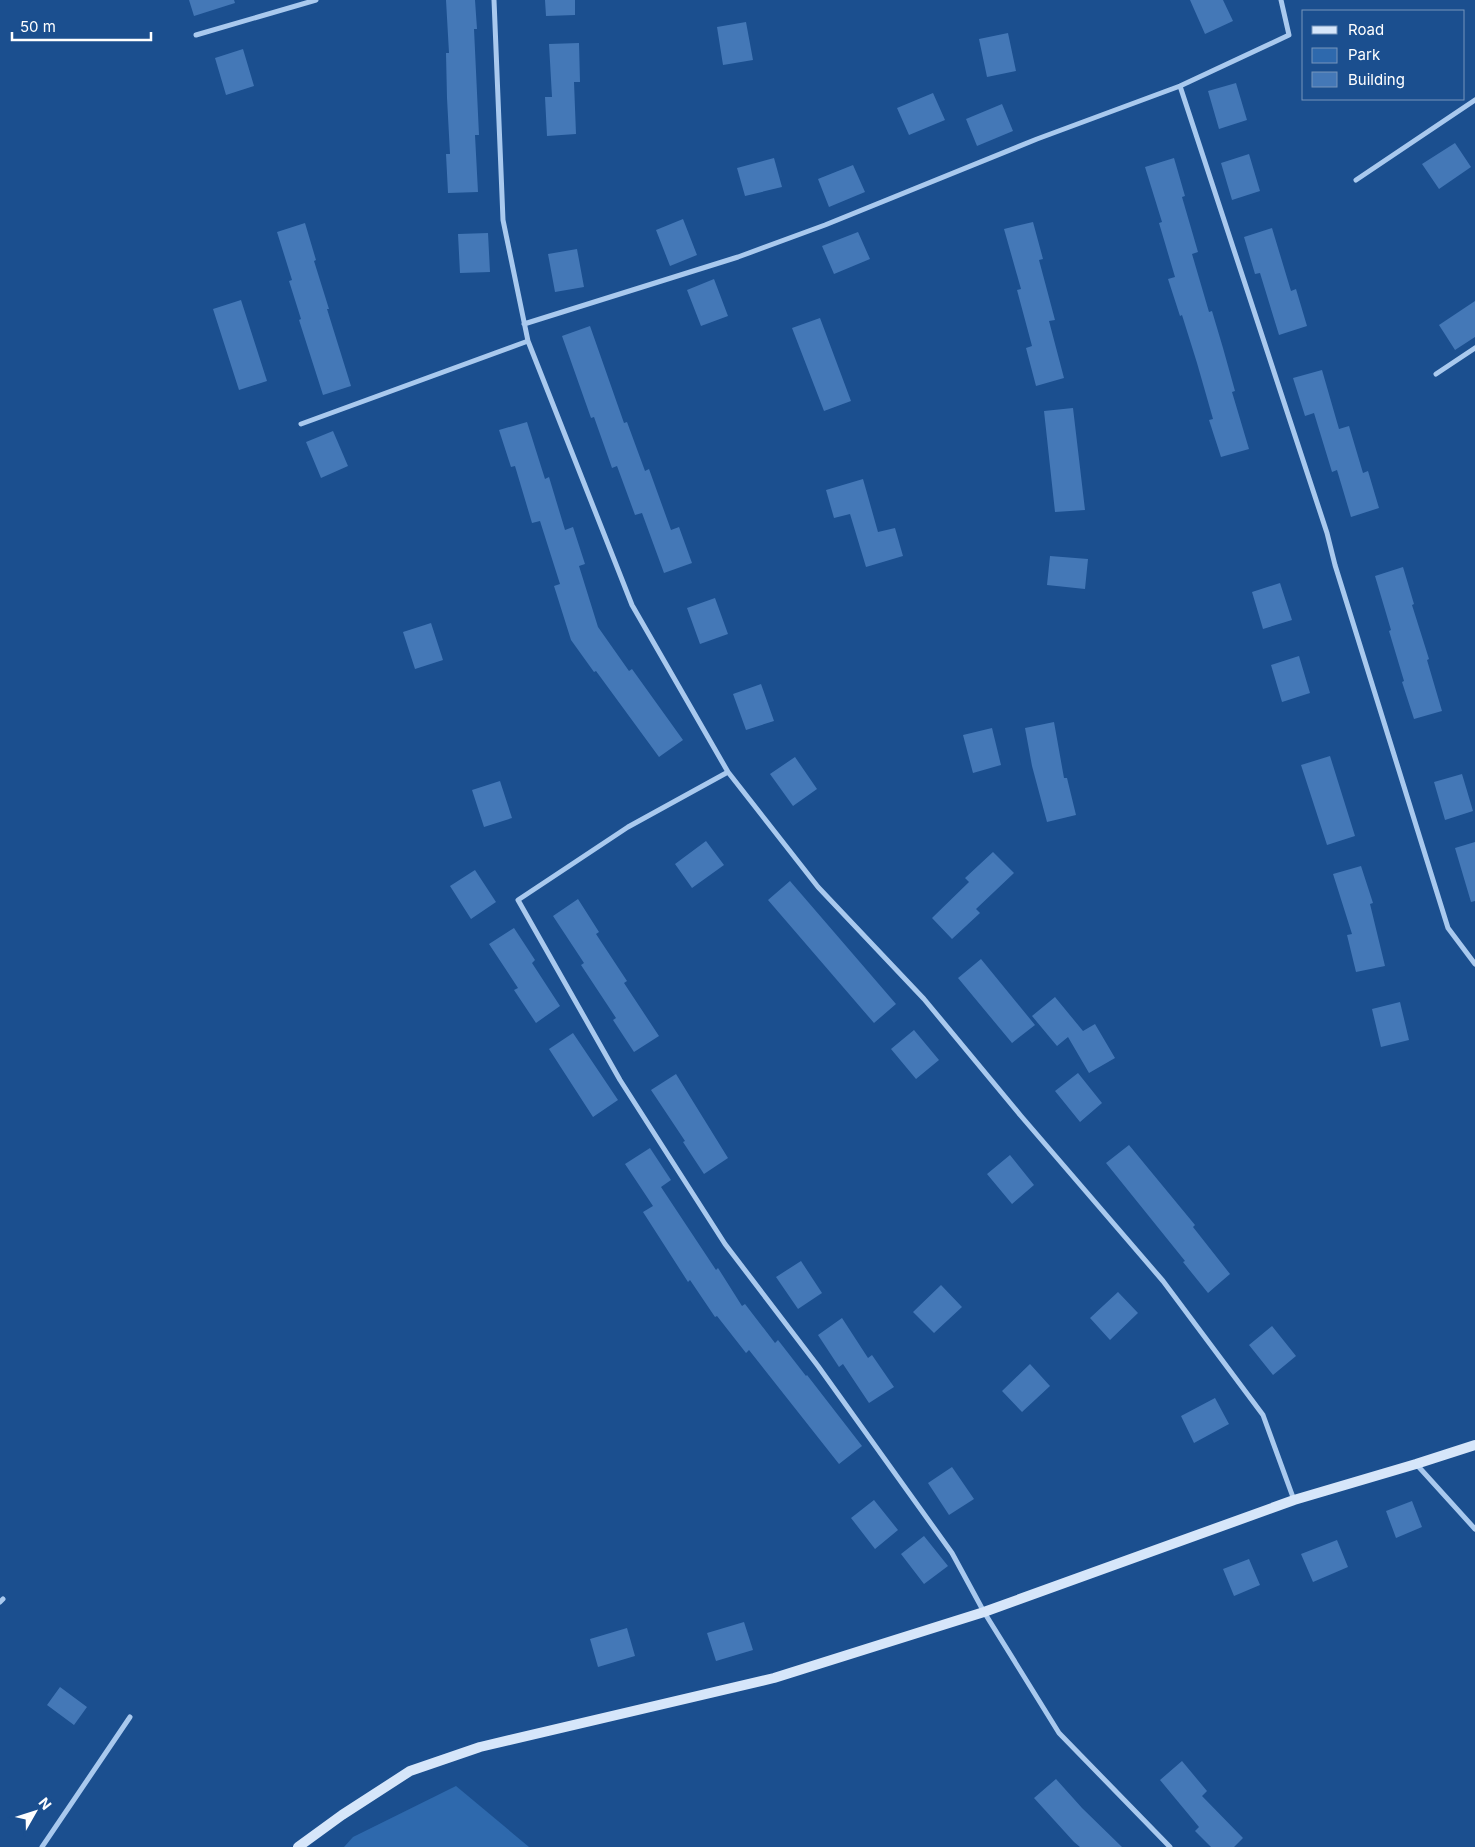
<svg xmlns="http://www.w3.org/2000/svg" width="1475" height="1847" viewBox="0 0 1475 1847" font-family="Inter,sans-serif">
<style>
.green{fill:#2e69ad}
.building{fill:#4478b7}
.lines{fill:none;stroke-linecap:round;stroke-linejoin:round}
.street{stroke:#a9c9ee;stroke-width:5}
.secondary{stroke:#d6e6fa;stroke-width:10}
</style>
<rect width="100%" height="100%" fill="#1b4f8f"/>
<path class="green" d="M456,1786L529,1847H344L353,1837Z"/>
<path class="building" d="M189,0H234L235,3L194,16Z
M446,0H475L477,29H474L479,135H475L478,192L448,193L446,154H450L447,98L446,53H449Z
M545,0H575V15L546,16Z
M1190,0H1223L1233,21L1205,34Z
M746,22L753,60L723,65L717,27Z
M1008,33L1016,71L987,77L979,39Z
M579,43L580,82H574L576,134L547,136L545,97H552L549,44Z
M243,49L254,86L226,95L215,58Z
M1236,83L1247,120L1219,129L1208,91Z
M933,93L945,120L909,135L897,108Z
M1002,104L1013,131L977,146L966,119Z
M1455,143L1471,167L1439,189L1422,164Z
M1249,154L1260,191L1232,200L1221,163Z
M774,158L782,187L745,196L737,168Z
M1174,158L1185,196L1182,197L1198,252L1192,254L1209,312L1212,311L1223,348L1235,391L1232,392L1249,449L1221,457L1209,420L1213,419L1197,363L1182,315L1180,316L1168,279L1175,277L1159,223L1162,222L1145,167Z
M853,165L865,192L829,207L818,179Z
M683,219L697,255L670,266L656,230Z
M1033,222L1043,259L1039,260L1055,320L1049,321L1064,378L1036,386L1026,348L1032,346L1017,290L1021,289L1004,229Z
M305,223L316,260L314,261L329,309H327L351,386L323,395L299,320L301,319L289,281L292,280L277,232Z
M1272,228L1291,291L1296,289L1307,326L1279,335L1260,273L1255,274L1244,237Z
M858,232L870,259L834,274L822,246Z
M488,233L490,272L460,273L458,234Z
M577,249L584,287L555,292L548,254Z
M714,279L728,316L701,326L687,290Z
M241,300L267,381L239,390L213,309Z
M1475,301V337L1455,350L1439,325Z
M820,318L851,401L824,411L792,328Z
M590,326L624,423L627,422L645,471L649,469L671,530L679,527L692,563L664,573L642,513L635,515L617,466L612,468L594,417L591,418L562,336Z
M1322,370L1339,429L1349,426L1363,473L1368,471L1379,508L1351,517L1337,470L1332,472L1314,413L1305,416L1293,378Z
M1073,408L1085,510L1055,512L1044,411Z
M527,422L545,479L549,477L565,530L573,527L585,564L579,566L598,627L629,671L632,669L683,740L659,757L596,671L594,672L571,640L554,586L560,584L540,521L532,523L515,466L511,467L499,430Z
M333,431L348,466L321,478L306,442Z
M863,479L878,532L895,528L903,556L866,567L850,514L834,518L826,490Z
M1050,556L1088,559L1085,589L1047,585Z
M1403,567L1414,604L1412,605L1429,659L1427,660L1442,711L1414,719L1402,682L1404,681L1389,631L1391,630L1375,576Z
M1280,583L1292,620L1263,629L1252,592Z
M715,598L728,634L700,644L687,608Z
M431,623L443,660L415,669L403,632Z
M1299,656L1310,693L1282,702L1271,665Z
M761,684L774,721L746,730L733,694Z
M1054,722L1064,778H1067L1076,815L1047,822L1032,766L1025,728Z
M992,728L1001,765L973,773L963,735Z
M1330,756L1355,836L1327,845L1301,765Z
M795,757L817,789L793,806L770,774Z
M1462,774L1473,811L1445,820L1434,782Z
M500,781L512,818L484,827L472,790Z
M706,841L724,865L692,888L675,864Z
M1475,842V901L1471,902L1455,848Z
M993,852L1014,873L976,909L980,913L952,939L932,918L969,882L965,878Z
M1361,866L1373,903L1370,904L1385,966L1356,972L1347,935L1352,934L1333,874Z
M475,870L496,902L471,919L450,886Z
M790,881L896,1004L874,1023L768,900Z
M578,899L599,932L596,934L627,981L624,983L659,1036L634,1052L613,1020L616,1018L581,965L584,963L553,916Z
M514,928L535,960L532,963L560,1006L536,1023L514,990L518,988L489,944Z
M981,959L1035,1025L1012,1043L958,978Z
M1055,997L1083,1031L1095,1024L1115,1058L1089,1073L1068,1037L1057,1046L1032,1016Z
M1400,1002L1409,1040L1381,1047L1372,1009Z
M914,1030L939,1060L916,1079L891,1049Z
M573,1033L618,1100L593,1117L549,1049Z
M1078,1073L1102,1103L1080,1122L1055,1091Z
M676,1074L728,1158L704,1174L683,1142L685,1141L651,1090Z
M1129,1145L1195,1225L1193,1227L1230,1274L1208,1293L1183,1262L1185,1261L1106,1163Z
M650,1148L671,1180L661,1187L716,1270L718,1268L742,1306L745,1304L775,1343L778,1340L806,1376L807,1375L862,1446L839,1464L749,1350L746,1353L717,1316L715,1317L690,1280L688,1282L643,1212L653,1206L625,1164Z
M1010,1155L1034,1185L1012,1204L987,1174Z
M801,1261L822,1293L798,1309L776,1277Z
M941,1285L962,1307L934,1333L913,1312Z
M1118,1292L1138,1313L1110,1340L1090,1318Z
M842,1318L868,1358L872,1355L894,1387L869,1403L843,1364L839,1367L818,1335Z
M1272,1326L1296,1356L1273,1375L1249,1345Z
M1030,1364L1050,1386L1022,1412L1002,1391Z
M1215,1398L1229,1424L1194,1443L1181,1416Z
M952,1467L974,1499L949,1515L928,1483Z
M874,1500L898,1530L875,1549L851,1518Z
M1412,1501L1422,1527L1396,1538L1386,1511Z
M924,1536L948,1566L924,1584L901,1554Z
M1337,1540L1348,1567L1313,1582L1301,1554Z
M1249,1559L1260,1585L1234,1596L1223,1569Z
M744,1622L753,1650L716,1661L707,1633Z
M627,1628L635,1656L598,1667L590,1639Z
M60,1687L87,1707L74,1725L47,1705Z
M1182,1761L1207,1791L1202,1796L1243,1838L1234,1847H1211L1195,1831L1199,1827L1160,1780Z
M1056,1779L1082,1808L1122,1847H1080L1074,1842L1034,1798Z"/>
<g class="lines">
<path class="street" d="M494,0L503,220L528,341L632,605L728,772L818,887L924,999L1021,1116L1163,1281L1263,1415L1294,1500
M196,35L316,0
M1180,86L1327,533L1335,565L1448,928L1475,964
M1356,180L1475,100
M524,324L738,257L825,225L1037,139L1180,86L1289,35L1281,0
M1436,374L1475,348
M301,424L528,341
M728,772L628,827L518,900L620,1080L725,1244L818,1366L952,1553L984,1612L1059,1733L1170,1847
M1417,1465L1475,1529
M0,1602L3,1599
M42,1847L130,1717"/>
<path class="secondary" d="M298,1847L342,1815L410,1771L480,1747L774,1678L984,1612L1294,1500L1416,1464L1475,1445"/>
</g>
<rect x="1302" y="10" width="162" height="90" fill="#1b4f8f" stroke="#7695bc"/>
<rect x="1312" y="26" width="25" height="8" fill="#d6e6fa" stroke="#7695bc"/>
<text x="1348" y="35" font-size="15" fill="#ffffff">Road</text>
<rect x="1312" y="48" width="25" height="15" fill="#2e69ad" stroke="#7695bc"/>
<text x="1348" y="60" font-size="15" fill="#ffffff">Park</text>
<rect x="1312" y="72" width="25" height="15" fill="#4478b7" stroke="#7695bc"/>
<text x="1348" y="85" font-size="15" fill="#ffffff">Building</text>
<g transform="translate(35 1812) rotate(51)" stroke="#1b4f8f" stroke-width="4" paint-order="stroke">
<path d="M0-4L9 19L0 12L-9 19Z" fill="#ffffff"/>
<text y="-8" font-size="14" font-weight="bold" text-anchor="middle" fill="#ffffff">N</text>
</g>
<path d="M12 32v8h139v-8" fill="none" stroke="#ffffff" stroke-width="2.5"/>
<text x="20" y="32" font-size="15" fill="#ffffff" stroke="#1b4f8f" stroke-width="4" paint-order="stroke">50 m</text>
</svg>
